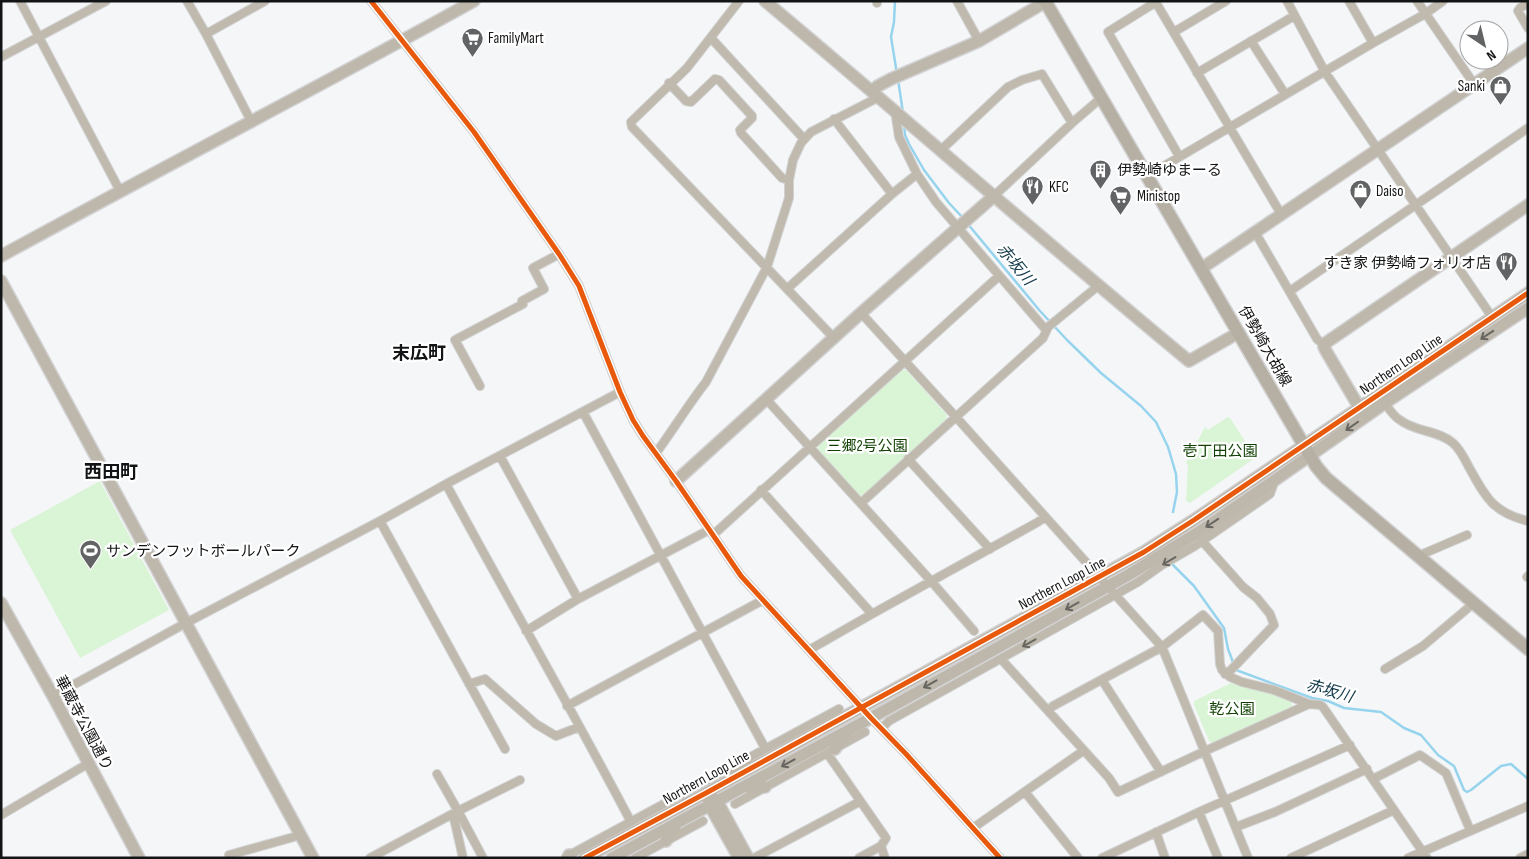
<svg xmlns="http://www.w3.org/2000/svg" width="1529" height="859" viewBox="0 0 1529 859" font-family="'Sofia Sans Condensed','Noto Sans JP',sans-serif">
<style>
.green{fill:#daf4d6}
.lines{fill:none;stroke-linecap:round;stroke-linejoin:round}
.stream{stroke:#96d4ee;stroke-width:2.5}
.street-casing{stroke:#d2d2d3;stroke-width:10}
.secondary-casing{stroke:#d2d2d3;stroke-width:14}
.primary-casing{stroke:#d2d2d3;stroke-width:15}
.street{stroke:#bfbaad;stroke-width:8}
.secondary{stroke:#beb7ac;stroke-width:11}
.primary{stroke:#b6b0a4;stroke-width:12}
.cycleway-casing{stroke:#fff;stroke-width:8}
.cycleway{stroke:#e8590c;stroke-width:5}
.oneway{stroke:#686660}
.oneway2{stroke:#696761}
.labels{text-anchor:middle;stroke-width:4.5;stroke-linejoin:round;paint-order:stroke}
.poi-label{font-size:15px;fill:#131415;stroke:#fff;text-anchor:start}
.street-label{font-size:15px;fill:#131415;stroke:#fff}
.park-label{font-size:15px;fill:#114204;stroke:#fff}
.water-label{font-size:16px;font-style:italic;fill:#143b4b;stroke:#fff}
.quarter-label{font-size:18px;font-weight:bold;fill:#131415;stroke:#fff}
</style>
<rect width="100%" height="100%" fill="#f5f6f8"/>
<path class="green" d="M901,370H906L947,415L946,421L863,495L859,496L818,450V445Z
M1228,417L1230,418L1254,455L1252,460L1190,503L1186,501L1188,465L1186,463L1205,427L1208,430Z
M100,481L169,610L80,658L10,530Z
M1231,683L1267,692L1291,702L1293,707L1213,743L1209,741L1194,705V701Z"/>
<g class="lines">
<path class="stream" d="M895,1L894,22L891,37L897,74
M898,79L903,113
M904,124L905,135L909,144L924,170L949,203L964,219
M967,223L1040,311L1067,340L1101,373L1141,406L1156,422L1168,447L1176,474L1177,492L1173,512
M1173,565L1194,586L1224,628L1228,649L1236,670L1312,698L1328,701L1344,708L1381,712L1404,728L1421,735L1438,755L1454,766L1464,790L1467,792L1471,790L1501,766L1511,764L1528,779"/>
<defs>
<path id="street" d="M20,1L120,191
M187,1L206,34L251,121
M371,1L474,132L559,254L579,286L620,392L633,420L643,436L676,481L741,576L871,718L906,754L1000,858
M739,1L687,68L631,122L632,127L834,338
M877,1V3
M957,1L979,41
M1155,1L1281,214
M1287,1L1325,72L1492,317
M1349,1L1373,43
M1417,1L1474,84
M1156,2L1108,32L1179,156
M1528,3L1520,8L1518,11L1528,28
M1174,32L1226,1
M206,34L265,1
M711,38L804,139
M1251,41L1285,94
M1,57L106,1
M1197,73L1294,16
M669,83L686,101L691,102L715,79L719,80L752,116V118L740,130L741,133L782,178L789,180
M895,111L899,137L917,174L936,202L1046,330
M834,119L892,194
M941,150L1008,87L1022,80L1042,74L1072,123
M1147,176L1373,43L1425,14L1443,1
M994,196L1072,123L1101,98
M1255,232L1317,339L1324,345
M788,288L892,194L917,174
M1290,291L1528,128
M861,313L956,417L1162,647L1248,858
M480,386L455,340L523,304L522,301L544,289L533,268L559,254
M767,400L932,582L974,631
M1385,403C1389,409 1393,416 1400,420C1415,432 1438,430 1453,443C1461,450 1465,460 1470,469C1486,498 1494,513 1528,521
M583,412L765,748
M656,453C673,430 688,405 706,382L767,267L789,198V180L793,160L801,143L811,132L879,97
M500,456L578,599
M908,459L990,549
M446,484C507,597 571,708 631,822
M761,490L872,614
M861,503L1043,338L1048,327L1098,286
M380,521L505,749
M713,535L999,276
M1202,541L1243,587L1257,598L1270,614L1274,625L1231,670L1225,674
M1418,556L1467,535
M1527,577L1528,576
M526,631L578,599L709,530
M809,650L872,614L1038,522L1045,517
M1001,659L1109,778L1118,792L1205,751L1309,704
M1385,669L1423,646L1474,603
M1102,680L1161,772
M469,684L485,679L536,724L556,736L579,727
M53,696L186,623L380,521L446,484L620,392
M567,706L763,600
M1048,711L1053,706L1162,647L1203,615L1218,631L1220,664L1222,670L1230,677L1242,682L1274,690L1309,704L1320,705L1323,707L1427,858
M882,728L889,721L1138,582L1162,565L1195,546L1270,494L1275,480
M827,753L886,838L881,846L859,858
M437,774L458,811L520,780
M1373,779L1420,755L1446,773L1470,830
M1025,792L1078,858
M735,804L865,732
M1199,812L1218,858
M453,814L463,858
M1,815L89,763
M1236,827L1275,812L1367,769
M973,828L1083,751
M1156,832L1165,858
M881,846L885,858
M229,855L301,835
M566,857L839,709
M370,858L458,811L483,858
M635,858L703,821
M754,858L859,802
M1102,858L1199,812L1350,745
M1291,858L1394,810
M1408,858L1528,806
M1520,858L1528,854"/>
<path id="secondary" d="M765,1C907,120 1046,243 1189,361L1238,333
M872,91L878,86L891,79L979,41L1047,1
M1,256C158,170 317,88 474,1
M1202,268L1528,48
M1,281L313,858
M1359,407L1326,351L1324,347L1327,342L1528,205
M676,481L861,313L994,196
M1,603L53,696L139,858
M835,749L846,733
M735,775L746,759
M745,787H765
M712,797L717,801L748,858
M708,799L710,806L739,858
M666,841L677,823
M568,858L569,855
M585,858L706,793L1144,552L1194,520L1528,293
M612,858L871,718L1130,574L1199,532L1275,480L1385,403L1528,308"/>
<path id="primary" d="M1045,1L1316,466L1326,478L1528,649"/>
</defs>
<use href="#street" class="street-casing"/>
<use href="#secondary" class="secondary-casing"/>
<use href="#primary" class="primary-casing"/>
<use href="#street" class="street"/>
<use href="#secondary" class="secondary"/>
<use href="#primary" class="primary"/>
<defs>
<path id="cycleway" d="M371,1L474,132L559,254L579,286L620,392L633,420L643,436L676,481L741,576L871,718L906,754L1000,858
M585,858L706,793L1144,552L1194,520L1528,293"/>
</defs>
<use href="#cycleway" class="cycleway-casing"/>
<use href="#cycleway" class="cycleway"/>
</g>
<defs><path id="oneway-shaft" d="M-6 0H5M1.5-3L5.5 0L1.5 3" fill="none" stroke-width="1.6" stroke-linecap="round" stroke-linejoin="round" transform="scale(1.25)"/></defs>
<g class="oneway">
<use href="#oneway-shaft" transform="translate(1487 335) rotate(147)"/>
<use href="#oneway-shaft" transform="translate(1352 426) rotate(145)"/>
<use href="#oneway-shaft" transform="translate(1212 523) rotate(146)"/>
<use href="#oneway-shaft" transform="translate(1072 606) rotate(151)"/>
<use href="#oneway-shaft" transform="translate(930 684) rotate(151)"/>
<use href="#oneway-shaft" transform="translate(788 763) rotate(151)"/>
</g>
<g class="oneway2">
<use href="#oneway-shaft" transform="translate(1169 561) rotate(149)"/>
<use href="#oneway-shaft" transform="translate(1029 643) rotate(151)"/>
</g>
<defs>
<symbol id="supermarket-pin" viewBox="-11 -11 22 30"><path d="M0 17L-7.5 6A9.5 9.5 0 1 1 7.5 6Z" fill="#626364" stroke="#fff"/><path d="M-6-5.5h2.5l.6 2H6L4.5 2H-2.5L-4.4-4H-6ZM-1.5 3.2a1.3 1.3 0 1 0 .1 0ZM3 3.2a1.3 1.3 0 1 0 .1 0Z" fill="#fff"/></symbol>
<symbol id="shop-pin" viewBox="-11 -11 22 30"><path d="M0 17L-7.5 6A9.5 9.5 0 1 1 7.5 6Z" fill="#626364" stroke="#fff"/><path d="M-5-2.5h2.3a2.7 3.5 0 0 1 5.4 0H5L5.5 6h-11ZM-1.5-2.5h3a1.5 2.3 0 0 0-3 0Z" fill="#fff"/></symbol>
<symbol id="building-pin" viewBox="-11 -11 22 30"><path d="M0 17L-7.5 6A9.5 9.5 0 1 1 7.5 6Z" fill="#626364" stroke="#fff"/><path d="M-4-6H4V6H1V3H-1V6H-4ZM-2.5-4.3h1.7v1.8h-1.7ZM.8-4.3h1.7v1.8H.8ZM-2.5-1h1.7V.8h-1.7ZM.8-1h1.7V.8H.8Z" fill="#fff"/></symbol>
<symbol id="restaurant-pin" viewBox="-11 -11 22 30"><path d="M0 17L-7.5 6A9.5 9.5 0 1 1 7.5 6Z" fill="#626364" stroke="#fff"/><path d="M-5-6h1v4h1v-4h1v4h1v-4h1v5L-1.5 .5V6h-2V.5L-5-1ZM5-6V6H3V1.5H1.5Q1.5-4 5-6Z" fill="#fff"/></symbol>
<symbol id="stadium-pin" viewBox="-11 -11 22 30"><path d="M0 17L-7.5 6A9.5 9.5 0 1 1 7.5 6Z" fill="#626364" stroke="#fff"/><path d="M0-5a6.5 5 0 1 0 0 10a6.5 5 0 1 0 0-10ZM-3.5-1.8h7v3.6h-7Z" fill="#fff"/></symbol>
</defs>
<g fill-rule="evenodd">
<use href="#supermarket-pin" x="460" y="26" width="25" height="34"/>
<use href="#shop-pin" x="1488" y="74" width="25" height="34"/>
<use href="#building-pin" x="1088" y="158" width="25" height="34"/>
<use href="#restaurant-pin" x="1020" y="174" width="25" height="34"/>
<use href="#shop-pin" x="1348" y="178" width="25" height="34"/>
<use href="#supermarket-pin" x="1108" y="184" width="25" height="34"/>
<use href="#restaurant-pin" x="1494" y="250" width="25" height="34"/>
<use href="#stadium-pin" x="78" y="538" width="25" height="34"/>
</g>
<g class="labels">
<g class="poi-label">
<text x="488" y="43">FamilyMart</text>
<text x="1485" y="91" text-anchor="end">Sanki</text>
<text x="1117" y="175">伊勢崎ゆまーる</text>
<text x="1049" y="192">KFC</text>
<text x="1376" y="196">Daiso</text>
<text x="1137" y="201">Ministop</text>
<text x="1491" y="268" text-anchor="end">すき家 伊勢崎フォリオ店</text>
<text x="106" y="556">サンデンフットボールパーク</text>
</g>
<g class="street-label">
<text transform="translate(1265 346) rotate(60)" y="5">伊勢崎大胡線</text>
<text transform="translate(1401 364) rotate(-34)" y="5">Northern Loop Line</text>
<text transform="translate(1062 583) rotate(-28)" y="5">Northern Loop Line</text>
<text transform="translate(84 723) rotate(62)" y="5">華蔵寺公園通り</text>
<text transform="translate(706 777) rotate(-29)" y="5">Northern Loop Line</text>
</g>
<g class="park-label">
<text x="867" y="451">三郷2号公園</text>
<text x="1220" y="456">壱丁田公園</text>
<text x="1232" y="714">乾公園</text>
</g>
<g class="water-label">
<text transform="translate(1016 264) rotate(50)" y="6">赤坂川</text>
<text transform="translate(1330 690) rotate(16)" y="6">赤坂川</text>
</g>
<g class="quarter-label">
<text x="419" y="359">末広町</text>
<text x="111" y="478">西田町</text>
</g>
</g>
<rect width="1529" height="859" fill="none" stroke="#131415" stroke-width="5"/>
<g transform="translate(1484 45) rotate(145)"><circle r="24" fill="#ffffff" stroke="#a1a1a1"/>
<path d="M0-4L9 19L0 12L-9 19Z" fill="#626364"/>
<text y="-8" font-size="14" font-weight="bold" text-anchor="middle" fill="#131415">N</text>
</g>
</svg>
